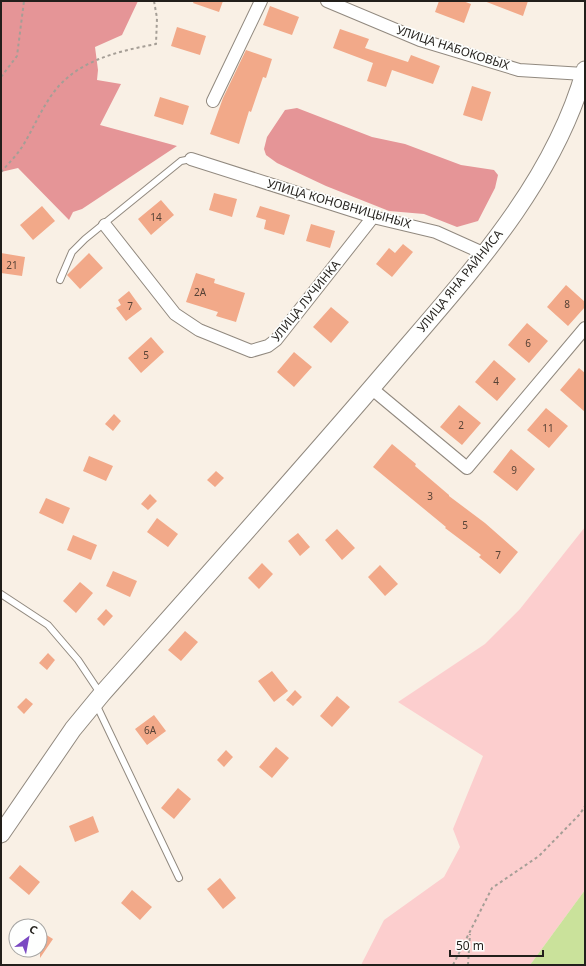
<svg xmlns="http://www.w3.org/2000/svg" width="586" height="966" viewBox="0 0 586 966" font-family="'Noto Sans',sans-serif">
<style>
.green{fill:#fccece}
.forest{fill:#e59597}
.water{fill:#cae29b}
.building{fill:#f2a989}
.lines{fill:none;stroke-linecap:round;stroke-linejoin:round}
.lane-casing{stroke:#91897f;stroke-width:8}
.street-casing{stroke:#91897f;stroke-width:14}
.secondary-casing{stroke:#91897f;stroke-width:19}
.path{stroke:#a59e96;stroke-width:2;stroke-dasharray:3 3;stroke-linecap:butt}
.lane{stroke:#fff;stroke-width:6}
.street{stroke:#fff;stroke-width:12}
.secondary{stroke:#fff;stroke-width:17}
.labels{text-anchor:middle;stroke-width:3.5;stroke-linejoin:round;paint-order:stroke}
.number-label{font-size:10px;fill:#564236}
.street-label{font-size:12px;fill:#221f1b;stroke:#fefffe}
</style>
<rect width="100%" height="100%" fill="#f9f0e5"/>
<path class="green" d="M585,527V890L530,965H361L384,920L444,877L460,847L453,829L483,756L398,702L485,644L520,609Z"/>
<path class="forest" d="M1,1H138L122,35L95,47L98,70L97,80L121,84L100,125L177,146L82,209L73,212L69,220L18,168L1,172Z
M297,108L372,137L405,144L461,165L494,170L498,175L495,188L478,221L457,227L424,214L389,211L326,186L277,163L266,155L264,149L267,137L285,110Z"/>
<path class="water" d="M585,890V965H530Z"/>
<path class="building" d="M194,1H223L219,12L193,3Z
M439,1H463L471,4L464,23L435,12Z
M484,1H528L523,16Z
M270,6L299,17L292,35L263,25Z
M177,27L206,36L200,55L171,46Z
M340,29L369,39L365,48L408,62L411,55L440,66L433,84L392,70L386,87L367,81L373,63L333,48Z
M246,50L272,59L266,78L263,77L251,112L249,111L239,144L210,134L223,98Z
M472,86L491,92L482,121L463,115Z
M160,97L189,106L183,125L154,116Z
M214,193L237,199L232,217L209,210Z
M161,200L174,215L151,235L138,219Z
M42,206L55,221L33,240L20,225Z
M260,206L290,215L284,235L264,229L266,220L256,217Z
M311,224L335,231L330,248L306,241Z
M403,244L413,252L392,277L376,264L389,248L395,253Z
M1,253L25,257L22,276L1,273Z
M89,253L103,268L80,289L67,275Z
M196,273L215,279L214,283L245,293L236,322L216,316L218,312L186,302Z
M566,285L585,302V307L568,326L547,307Z
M129,291L142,309L126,321L116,308L121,305L118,300Z
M331,307L349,322L331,343L313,327Z
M527,323L548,341L529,363L508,345Z
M151,337L164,352L141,373L128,358Z
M294,352L312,367L294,387L277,372Z
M494,360L516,379L497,401L475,382Z
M579,368L585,373V412L560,390Z
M459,405L481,423L462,445L440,427Z
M546,408L568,426L549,448L527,430Z
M114,414L121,421L113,431L105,424Z
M392,444L416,464L415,466L449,495V496L485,523L518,552L500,574L479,557L481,555L445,528L446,527L373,467Z
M511,449L535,469L517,491L493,472Z
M89,456L113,466L106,481L83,471Z
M216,471L224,478L215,487L207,480Z
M150,494L157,501L148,510L141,504Z
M46,498L70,508L63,524L39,513Z
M157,518L178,534L168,547L147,532Z
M337,529L355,548L342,560L325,540Z
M298,533L310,547L300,556L288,541Z
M73,535L97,545L91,560L67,550Z
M262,563L273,574L259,589L248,578Z
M380,565L398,584L385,596L368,577Z
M113,571L137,581L130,597L106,586Z
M80,582L93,593L76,613L63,601Z
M106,609L113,616L104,626L97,619Z
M185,631L198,642L181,661L168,650Z
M48,653L55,660L47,670L39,663Z
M272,671L288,691L274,702L258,681Z
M295,690L302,697L293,706L286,700Z
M337,696L350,707L332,727L320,716Z
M26,698L33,704L24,714L17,707Z
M154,715L166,731L147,745L135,729Z
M276,747L289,758L272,778L259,767Z
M226,750L233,757L224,767L217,760Z
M178,788L191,799L174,819L161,808Z
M93,816L99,832L75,842L69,826Z
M20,865L40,882L29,895L9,878Z
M220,878L236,898L223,909L207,889Z
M132,890L152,907L140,920L121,903Z
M40,931L53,939L40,958Z"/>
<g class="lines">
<defs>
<path id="lane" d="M60,280L72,252L85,239L181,161L191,159
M1,594L48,625L78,660L100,693
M96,704L179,878"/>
<path id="street" d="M327,1L420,40L519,70L584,74
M213,101L261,1
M191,159L373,217L436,232L485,254
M105,225L175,314L199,330L251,351L268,346L276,340L373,217
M371,388L467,468L585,328"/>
<path id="secondary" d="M1,834L73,729L101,695C197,587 293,480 386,371C463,280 552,188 585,70"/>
</defs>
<use href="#lane" class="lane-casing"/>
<use href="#street" class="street-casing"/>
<use href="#secondary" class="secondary-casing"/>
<path class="path" d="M1,77L17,56L24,1
M1,172C8,164 16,156 22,147C32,131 39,114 49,99C73,61 115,52 156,44L157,18L154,1
M453,965L492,888L539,856L580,814L585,806
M468,965L470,934"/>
<use href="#lane" class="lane"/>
<use href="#street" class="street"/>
<use href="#secondary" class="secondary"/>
</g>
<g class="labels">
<g class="number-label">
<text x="156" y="221">14</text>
<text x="12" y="269">21</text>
<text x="200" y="296">2А</text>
<text x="567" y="308">8</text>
<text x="130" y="310">7</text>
<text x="528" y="347">6</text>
<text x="146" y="359">5</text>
<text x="496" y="385">4</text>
<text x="461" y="429">2</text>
<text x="548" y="432">11</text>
<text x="514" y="474">9</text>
<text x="430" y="500">3</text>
<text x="465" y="529">5</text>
<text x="498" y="559">7</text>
<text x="150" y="734">6А</text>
</g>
<g class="street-label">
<text transform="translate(453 48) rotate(18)" y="4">УЛИЦА НАБОКОВЫХ</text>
<text transform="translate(339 204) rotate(16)" y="4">УЛИЦА КОНОВНИЦЫНЫХ</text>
<text transform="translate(460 281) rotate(-51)" y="4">УЛИЦА ЯНА РАЙНИСА</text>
<text transform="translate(306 301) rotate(-51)" y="4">УЛИЦА ЛУЧИНКА</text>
</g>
</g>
<rect width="586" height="966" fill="none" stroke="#221f1b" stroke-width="4"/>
<g transform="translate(28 938) rotate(32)"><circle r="19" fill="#fefffe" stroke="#a6a5a3"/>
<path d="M0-3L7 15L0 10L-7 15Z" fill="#7b4ac2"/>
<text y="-6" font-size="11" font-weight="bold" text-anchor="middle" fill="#221f1b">С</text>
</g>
<path d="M450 950v6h93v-6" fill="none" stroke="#221f1b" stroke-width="2"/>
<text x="456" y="950" font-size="12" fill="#221f1b" stroke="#fefffe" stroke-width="3" paint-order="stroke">50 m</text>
</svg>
